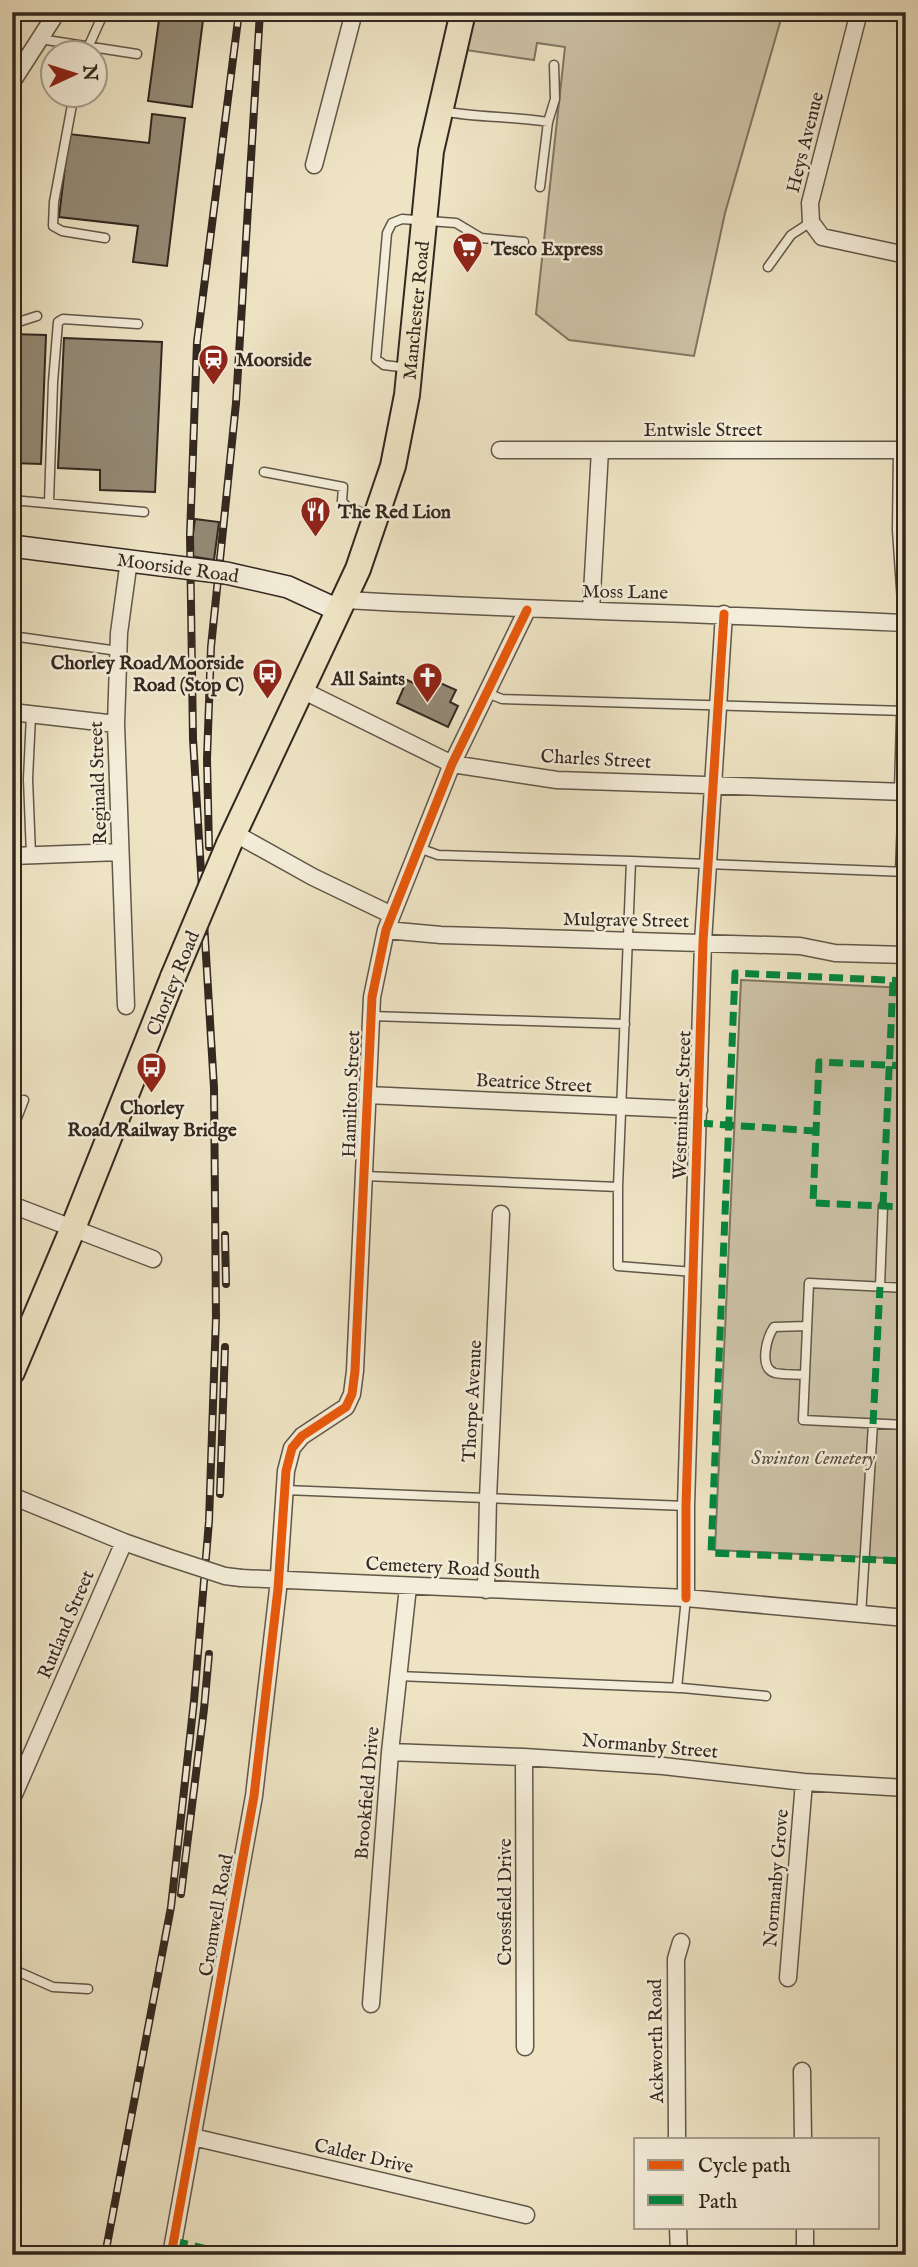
<svg xmlns="http://www.w3.org/2000/svg" width="918" height="2267" viewBox="0 0 918 2267" font-family="'IM FELL English',serif">
<style>
.green{fill:#cec4a8;stroke:#807664;stroke-width:2}
.building{fill:#948a75;stroke:#322820;stroke-width:2}
.lines{fill:none;stroke-linecap:round;stroke-linejoin:round}
.lane-casing{stroke:#615749;stroke-width:11}
.street-casing{stroke:#615749;stroke-width:19}
.secondary-casing{stroke:#322820;stroke-width:24}
.primary-casing{stroke:#322820;stroke-width:28}
.lane{stroke:#f4edd9;stroke-width:8}
.street{stroke:#f4edd9;stroke-width:16}
.secondary{stroke:#f4edd9;stroke-width:21}
.primary{stroke:#eee4c4;stroke-width:24}
.rail-casing{stroke:#322820;stroke-width:8}
.rail{stroke:#f4edd9;stroke-width:5;stroke-dasharray:16;stroke-linecap:butt}
.street-bridge-casing{stroke:#615749;stroke-width:19;stroke-linecap:butt}
.secondary-bridge-casing{stroke:#322820;stroke-width:24;stroke-linecap:butt}
.primary-bridge-casing{stroke:#322820;stroke-width:28;stroke-linecap:butt}
.street-bridge{stroke:#f4edd9;stroke-width:16}
.secondary-bridge{stroke:#f4edd9;stroke-width:21}
.primary-bridge{stroke:#eee4c4;stroke-width:24}
.quiet{stroke:#00873e;stroke-width:7;stroke-dasharray:14 7;stroke-linecap:butt}
.cycleway-casing{stroke:#f4edd9;stroke-width:13}
.cycleway{stroke:#e8590c;stroke-width:9}
.labels{text-anchor:middle;stroke-width:5;stroke-linejoin:round;paint-order:stroke}
.street-label{font-size:19px;fill:#322820;stroke:#f4edd9}
.poi-label{font-size:19px;font-weight:bold;fill:#322820;stroke:#f4edd9;text-anchor:start}
.park-label{font-size:19px;font-style:italic;fill:#594f42;stroke:#f4edd9}
</style>
<rect width="100%" height="100%" fill="#eee4c4"/>
<filter id="stains"><feTurbulence type="fractalNoise" baseFrequency=".00286" numOctaves="4"/><feColorMatrix values="0 0 0 0 .2 0 0 0 0 .09 0 0 0 0 .02 0 0 0 .5 -.17"/></filter>
<radialGradient id="worn" r=".72"><stop offset=".6" stop-color="#630" stop-opacity="0"/><stop offset="1" stop-color="#630" stop-opacity=".3"/></radialGradient>
<path class="green" d="M467,12H783L725,213L694,356L569,340L536,314L565,47L537,43L534,60L459,49Z
M741,980L906,988V1559L715,1550Z"/>
<path class="building" d="M160,12H204L192,107L148,101Z
M152,114L185,118L167,266L133,262L138,226L59,217L69,134L149,143Z
M12,334L46,335L41,464L12,463Z
M64,338L162,342L155,492L100,490V470L58,468Z
M195,519L219,522L214,560L190,556Z
M407,680L434,693L438,682L456,690L450,702L458,706L448,727L397,703Z"/>
<g class="lines">
<defs>
<path id="lane" d="M40,39L137,54
M86,52L104,12
M74,94L54,202L53,226L62,231L105,238
M442,111C477,118 513,116 548,122L555,99L554,65
M540,187L548,122
M768,267L791,235L811,222
M12,324L37,316
M408,368L384,365L376,359L387,233L392,223L402,219L456,223L481,238L524,242
M264,472L343,487L342,501L347,507L374,517
M12,500L144,512
M49,502L53,382L58,322L63,319L138,324
M12,636L118,651
M487,693L502,699L906,711
M419,848L438,855L631,861
M31,855L28,779L31,715
M900,872L903,792
M371,1016L625,1024
M12,1131L24,1100
M365,1176L618,1187L631,861L906,872
M618,1187V1266L694,1272
M880,1287L883,1206
M906,1288L809,1283L803,1420L906,1425
M805,1375C796,1374 784,1375 775,1373C758,1368 767,1337 774,1327L807,1326
M285,1490L686,1506
M861,1615L873,1424
M398,1676L682,1688L766,1696
M677,1688L686,1598
M12,1969L53,1987L88,1989"/>
<path id="street" d="M859,12L810,203L811,222L822,237L906,255
M12,82L57,12
M314,165L354,12
M500,450H906
M902,450L901,530L906,602
M343,600C531,610 718,614 906,623
M591,611L600,450
M302,690L452,764L557,780L906,792
M12,712L116,724
M903,792L906,681
M234,833L313,877L392,915
M12,856L120,852
M386,930L441,935L800,946L835,953L906,955
M126,1006L116,724L119,633L129,560
M367,1095L699,1110
M12,1205L153,1259
M12,1496L124,1542L164,1556
M241,1578L686,1598L906,1618
M486,1590L488,1498L501,1214
M686,1598V1506L703,942L724,614
M390,1752L524,1757L663,1766L804,1782L906,1788
M524,1757L525,2047
M12,1799L124,1542
M788,1978L804,1782
M371,2004L390,1752L408,1587
M802,2071L803,2139
M193,2137L526,2215
M677,2139L676,1959L681,1942
M678,2227L679,2255
M805,2227V2255
M171,2255L254,1796L278,1589L286,1471L292,1448L302,1436L346,1407L352,1394L355,1371L372,997L386,930L452,764L527,610"/>
<path id="secondary" d="M12,546L161,565
M226,573L288,587L338,610"/>
<g id="primary">
<path id="s1" d="M229,844L358,569L393,466L407,395L431,151L463,12"/>
<path d="M12,1372L73,1228L173,977"/>
</g>
</defs>
<use href="#lane" class="lane-casing"/>
<use href="#street" class="street-casing"/>
<use href="#secondary" class="secondary-casing"/>
<use href="#primary" class="primary-casing"/>
<use href="#lane" class="lane"/>
<use href="#street" class="street"/>
<use href="#secondary" class="secondary"/>
<use href="#primary" class="primary"/>
<defs>
<path id="rail" d="M209,847L207,759L211,647L236,403L260,12
M225,1235L226,1284
M220,1494L225,1347
M181,1894L204,1709L209,1654
M105,2255L171,1907L194,1701L209,1521L216,1317L214,1088L193,739L190,535L197,342L239,12"/>
</defs>
<use href="#rail" class="rail-casing"/>
<use href="#rail" class="rail"/>
<defs>
<path id="street-bridge" d="M164,1556L225,1576L241,1578"/>
<path id="secondary-bridge" d="M161,565L226,573"/>
<path id="primary-bridge" d="M173,977L229,844"/>
</defs>
<use href="#street-bridge" class="street-bridge-casing"/>
<use href="#secondary-bridge" class="secondary-bridge-casing"/>
<use href="#primary-bridge" class="primary-bridge-casing"/>
<use href="#street-bridge" class="street-bridge"/>
<use href="#secondary-bridge" class="secondary-bridge"/>
<use href="#primary-bridge" class="primary-bridge"/>
<path class="quiet" d="M906,981L735,973L711,1553L906,1561
M906,1066L819,1062L813,1203L906,1207
M699,1123L815,1131
M883,1206L893,981
M873,1424L880,1287
M174,2241L233,2255"/>
<defs>
<path id="cycleway" d="M686,1598V1506L703,942L724,614
M171,2255L254,1796L278,1589L286,1471L292,1448L302,1436L346,1407L352,1394L355,1371L372,997L386,930L452,764L527,610"/>
</defs>
<use href="#cycleway" class="cycleway-casing"/>
<use href="#cycleway" class="cycleway"/>
</g>
<defs>
<symbol id="supermarket-pin" viewBox="-11 -11 22 30"><path d="M0 17L-7.5 6A9.5 9.5 0 1 1 7.5 6Z" fill="#8f2418" stroke="#f4edd9"/><path d="M-6-5.5h2.5l.6 2H6L4.5 2H-2.5L-4.4-4H-6ZM-1.5 3.2a1.3 1.3 0 1 0 .1 0ZM3 3.2a1.3 1.3 0 1 0 .1 0Z" fill="#fff"/></symbol>
<symbol id="station-pin" viewBox="-11 -11 22 30"><path d="M0 17L-7.5 6A9.5 9.5 0 1 1 7.5 6Z" fill="#8f2418" stroke="#f4edd9"/><path d="M-3-6H3Q5-6 5-4V2Q5 4 3 4L4.5 6H3L1.5 4h-3L-3 6H-4.5L-3 4Q-5 4-5 2V-4Q-5-6-3-6ZM-3.5-4v3h7v-3ZM-3.5 1v1.5H-2V1ZM2 1v1.5H3.5V1Z" fill="#fff"/></symbol>
<symbol id="restaurant-pin" viewBox="-11 -11 22 30"><path d="M0 17L-7.5 6A9.5 9.5 0 1 1 7.5 6Z" fill="#8f2418" stroke="#f4edd9"/><path d="M-5-6h1v4h1v-4h1v4h1v-4h1v5L-1.5 .5V6h-2V.5L-5-1ZM5-6V6H3V1.5H1.5Q1.5-4 5-6Z" fill="#fff"/></symbol>
<symbol id="bus-pin" viewBox="-11 -11 22 30"><path d="M0 17L-7.5 6A9.5 9.5 0 1 1 7.5 6Z" fill="#8f2418" stroke="#f4edd9"/><path d="M-5-6H5V4H4V6H2V4H-2V6H-4V4H-5ZM-3.5-4V0h7V-4ZM-3.5 1.2v1.5H-2V1.2ZM2 1.2v1.5H3.5V1.2Z" fill="#fff"/></symbol>
<symbol id="church-pin" viewBox="-11 -11 22 30"><path d="M0 17L-7.5 6A9.5 9.5 0 1 1 7.5 6Z" fill="#8f2418" stroke="#f4edd9"/><path d="M-1.2-6h2.4v3.5h3.3v2.4h-3.3V6h-2.4V-.1h-3.3v-2.4h3.3Z" fill="#fff"/></symbol>
</defs>
<g fill-rule="evenodd">
<use href="#supermarket-pin" x="450" y="230" width="35" height="47"/>
<use href="#station-pin" x="196" y="342" width="35" height="47"/>
<use href="#restaurant-pin" x="298" y="494" width="35" height="47"/>
<use href="#bus-pin" x="250" y="656" width="35" height="47"/>
<use href="#church-pin" x="410" y="660" width="35" height="47"/>
<use href="#bus-pin" x="134" y="1050" width="35" height="47"/>
</g>
<g class="labels">
<g class="street-label">
<text transform="translate(804 142) rotate(-76)" y="7">Heys Avenue</text>
<text dy="7" stroke="none"><textPath href="#s1" startOffset="570">Manchester Road</textPath></text>
<text x="703" y="436">Entwisle Street</text>
<text transform="translate(178 567) rotate(8)" y="7">Moorside Road</text>
<text transform="translate(625 591) rotate(1)" y="7">Moss Lane</text>
<text transform="translate(596 758) rotate(3)" y="7">Charles Street</text>
<text transform="translate(97 783) rotate(-92)" y="7">Reginald Street</text>
<text transform="translate(626 919) rotate(1)" y="7">Mulgrave Street</text>
<text transform="translate(172 983) rotate(-68)" y="7">Chorley Road</text>
<text transform="translate(534 1082) rotate(3)" y="7">Beatrice Street</text>
<text transform="translate(350 1094) rotate(-88)" y="7">Hamilton Street</text>
<text transform="translate(681 1105) rotate(-88)" y="7">Westminster Street</text>
<text transform="translate(471 1401) rotate(-87)" y="7">Thorpe Avenue</text>
<text transform="translate(453 1567) rotate(3)" y="7">Cemetery Road South</text>
<text transform="translate(65 1624) rotate(-67)" y="7">Rutland Street</text>
<text transform="translate(650 1745) rotate(5)" y="7">Normanby Street</text>
<text transform="translate(366 1793) rotate(-85)" y="7">Brookfield Drive</text>
<text transform="translate(775 1878) rotate(-85)" y="7">Normanby Grove</text>
<text transform="translate(504 1902) rotate(-90)" y="7">Crossfield Drive</text>
<text transform="translate(215 1915) rotate(-80)" y="7">Cromwell Road</text>
<text transform="translate(655 2041) rotate(-91)" y="7">Ackworth Road</text>
<text transform="translate(364 2155) rotate(13)" y="7">Calder Drive</text>
</g>
<g class="poi-label">
<text x="491" y="255">Tesco Express</text>
<text x="236" y="366">Moorside</text>
<text x="338" y="518">The Red Lion</text>
<text x="244" y="669" text-anchor="end">Chorley Road/Moorside<tspan x="244" dy="22">Road (Stop C)</tspan></text>
<text x="405" y="685" text-anchor="end">All Saints</text>
<text x="152" y="1114" text-anchor="middle">Chorley<tspan x="152" dy="22">Road/Railway Bridge</tspan></text>
</g>
<g class="park-label">
<text x="813" y="1464">Swinton Cemetery</text>
</g>
</g>
<rect width="918" height="2267" fill="none" stroke="#eee4c4" stroke-width="42"/>
<rect x="14" y="14" width="890" height="2239" fill="none" stroke="#322820" stroke-width="3.5"/>
<rect x="21" y="21" width="876" height="2225" fill="none" stroke="#322820" stroke-width="2"/>
<rect x="634" y="2138" width="245" height="91" fill="#f4edd9" stroke="#a69e8f" stroke-width="2"/>
<rect x="648" y="2160" width="35" height="10" fill="#e8590c" stroke="#a69e8f" stroke-width="2"/>
<text x="698" y="2172" font-size="21" fill="#322820">Cycle path</text>
<rect x="648" y="2195" width="35" height="10" fill="#00873e" stroke="#a69e8f" stroke-width="2"/>
<text x="698" y="2208" font-size="21" fill="#322820">Path</text>
<g transform="translate(74 74) rotate(86)"><circle r="33" fill="#f4edd9" stroke="#a69e8f" stroke-width="2"/>
<path d="M0-5L12 26L0 18L-12 26Z" fill="#8f2418"/>
<text y="-10" font-size="19" font-weight="bold" text-anchor="middle" fill="#322820">N</text>
</g>
<rect width="100%" height="100%" filter="url(#stains)"/>
<rect width="100%" height="100%" fill="url(#worn)"/>
</svg>
